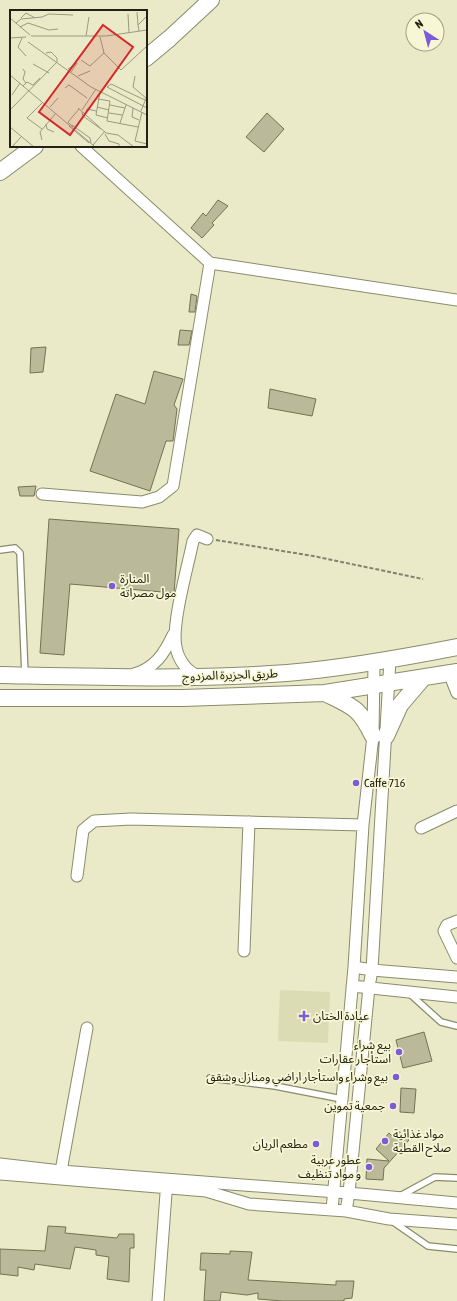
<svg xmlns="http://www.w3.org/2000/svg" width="457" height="1301" viewBox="0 0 457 1301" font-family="'Asap Condensed','Noto Sans Arabic',sans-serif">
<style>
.built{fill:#dcdcb4}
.building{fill:#baba9a;stroke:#737354}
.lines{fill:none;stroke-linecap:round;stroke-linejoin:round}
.lane-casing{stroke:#8b8b6b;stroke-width:8}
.street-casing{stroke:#8b8b6b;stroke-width:13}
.secondary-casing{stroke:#8b8b6b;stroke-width:18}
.path{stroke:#83836d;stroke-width:2;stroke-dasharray:4 2;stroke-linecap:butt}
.lane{stroke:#fff;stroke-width:5.5}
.street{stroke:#fff;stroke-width:11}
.secondary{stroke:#fff;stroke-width:16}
.poi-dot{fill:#7a5cd7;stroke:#f7f7d5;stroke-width:1.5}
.labels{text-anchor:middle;stroke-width:3.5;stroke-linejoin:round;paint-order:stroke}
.poi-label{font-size:12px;fill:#212115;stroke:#f7f7d5;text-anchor:end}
.street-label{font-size:12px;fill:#212115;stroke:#f7f7d5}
.inset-road{fill:none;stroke:#9a9a80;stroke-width:1}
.view{fill:#d62828;fill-opacity:0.15;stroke:#d62828;stroke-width:2}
.inset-edge{fill:none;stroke:#212115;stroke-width:2}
</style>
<rect width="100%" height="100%" fill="#eaeac8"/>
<path class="built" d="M280,990L330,992L328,1043L278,1041Z"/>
<path class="building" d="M267,113L284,129L264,152L246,137Z
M218,200L228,206L212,223L214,225L202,238L191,228L203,213L206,216Z
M191,294L197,296L195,312H189Z
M180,330L192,331L189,345H178Z
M46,347L43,372L30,373L31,348Z
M154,371L183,379L174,405L177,409L173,441H166L150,491L90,471L116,394L145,404Z
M270,389L316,399L312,416L268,408Z
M36,486L34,496H20L18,487Z
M49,519L179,529L174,593L70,584L64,655L40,653Z
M424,1032L432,1061L403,1068L396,1040Z
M401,1088L416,1089L414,1113L400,1112Z
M397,1130L409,1140L384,1168L383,1180L366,1179L367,1159L389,1161L376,1149L389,1133L392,1136Z
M48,1226L66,1227L65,1233L117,1238L119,1234H134V1248H130L129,1282L107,1279L109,1257L96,1255V1250L75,1247L70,1269L35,1264L34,1270L18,1267V1276L0,1274V1249L45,1251Z
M230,1251L252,1252L248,1280L336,1285V1281H354L352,1298L344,1299V1301H283L258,1299V1293L247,1295L221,1292L220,1301H204L206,1270H200L201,1253L230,1254Z"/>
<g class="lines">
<defs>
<path id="lane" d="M0,550L15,548L20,553L25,675
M410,994L441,1022L457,1026
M210,1078L275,1086L342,1099
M400,1196L435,1177L457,1178
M392,1221L428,1246L457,1249"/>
<path id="street" d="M81,146L210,263L457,300
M42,494L142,502L159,497L173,486L210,263
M390,660L372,970L457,977
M449,673L457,693
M134,674C155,668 164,654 173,635
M200,676C187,673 178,659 176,647C171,625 188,566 193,541L197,535L207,539
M421,828L457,811
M77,876L83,830L94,821L131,819L363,825
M457,921L447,925L444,931L457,958
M244,951L249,822
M354,967L372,970L369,987L349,1193L457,1203
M352,986L457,997
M0,1164L61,1171L349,1193L346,1211
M61,1171L87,1028
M0,1174L206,1191L249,1204L346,1211L389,1219L457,1224
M332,1210L354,967L363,825L373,736L374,663
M158,1301L167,1180"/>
<path id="secondary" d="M146,58L170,38L211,0
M0,172L35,146
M0,675C96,677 191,680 287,673C344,668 401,658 457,647
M325,693C353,707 359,707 373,736
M0,698H183L325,693L457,672
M386,736L400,705L423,678"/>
</defs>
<use href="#lane" class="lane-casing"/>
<use href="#street" class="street-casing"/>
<use href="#secondary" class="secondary-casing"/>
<path class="path" d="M216,540L313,556L423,579"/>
<use href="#lane" class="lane"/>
<use href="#street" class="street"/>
<use href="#secondary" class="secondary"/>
</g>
<g class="poi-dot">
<circle cx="112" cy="586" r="4"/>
<circle cx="356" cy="783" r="4"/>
<path d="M302 1010h4v4h4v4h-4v4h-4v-4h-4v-4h4z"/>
<circle cx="399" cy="1052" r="4"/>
<circle cx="396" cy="1077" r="4"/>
<circle cx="393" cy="1106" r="4"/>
<circle cx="385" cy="1141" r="4"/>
<circle cx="316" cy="1144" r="4"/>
<circle cx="369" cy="1167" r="4"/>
</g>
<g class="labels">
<g class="poi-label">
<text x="120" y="583" text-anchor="start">المنارة<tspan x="120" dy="14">مول مصراتة</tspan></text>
<text x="364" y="787" text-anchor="start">Caffe 716</text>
<text x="313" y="1020" text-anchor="start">عيادة الختان</text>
<text x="391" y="1049">بيع شراء<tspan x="391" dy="14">استأجار عقارات</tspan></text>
<text x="388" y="1081">بيع وشراء واستأجار اراضي ومنازل وشقق</text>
<text x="385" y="1110">جمعية تموين</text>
<text x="393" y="1138" text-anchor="start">مواد غذائية<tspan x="393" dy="14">صلاح القطية</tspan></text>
<text x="308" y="1148">مطعم الريان</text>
<text x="361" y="1164">عطور عربية<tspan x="361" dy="14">و مواد تنظيف</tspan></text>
</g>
<g class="street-label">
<text transform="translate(230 675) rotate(-2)" y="4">طريق الجزيرة المزدوج</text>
</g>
</g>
<g transform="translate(10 10)">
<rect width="137" height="137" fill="#eaeac8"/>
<path class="inset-road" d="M127,2L128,15M118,4L119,23M0,8L20,25M11,8L16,3L25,8M6,13L11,9L32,7L39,4L63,5M10,17L18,13L39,20L48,19M129,21L128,15L137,6M21,26H96L137,20M76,26L79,7M90,27L94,43L111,60L137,36M0,28L16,27M12,28L8,37L16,46M18,32L81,77L137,105M71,50L80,56L94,43M23,54L39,63M13,59L15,62L13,69L16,73M58,59L67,53L61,62M0,65L84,136M68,66L80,61M125,66L123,77L136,88M13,76L17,72L23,75L30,68M55,78L59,75L77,88M90,82L86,105L98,108M2,85L10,73M88,89L100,91L97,111L128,117M137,91L101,74L97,77L137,98M100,95L115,98M40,97L48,88M87,97L99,100M68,98L96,123L108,125L124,137M123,98L122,107L129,110M0,100L47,52V48L41,42L36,43M72,100L86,79M131,101L137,86M72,102L73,106L91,119M132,102L125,131L137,134M76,103L77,99L86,101M99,103L112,105M110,113L116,95M36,114L37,119L44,122M62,115L80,128L81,133M59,116L79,133M0,117L24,137M63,117L58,112L69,99M32,119L17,108L33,92M95,124L99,131L109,134V137M32,130L30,122L46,103M83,135L95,121M2,137L11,127"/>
<path class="view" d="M93,15L123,37L60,125L29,102Z"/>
<rect width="137" height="137" class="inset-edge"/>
</g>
<g transform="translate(425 32) rotate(324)"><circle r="19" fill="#f7f7d5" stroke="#a1a188"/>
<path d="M0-3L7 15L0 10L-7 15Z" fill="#7a5cd7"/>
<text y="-6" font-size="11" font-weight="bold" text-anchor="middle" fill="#212115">N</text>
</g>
</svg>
